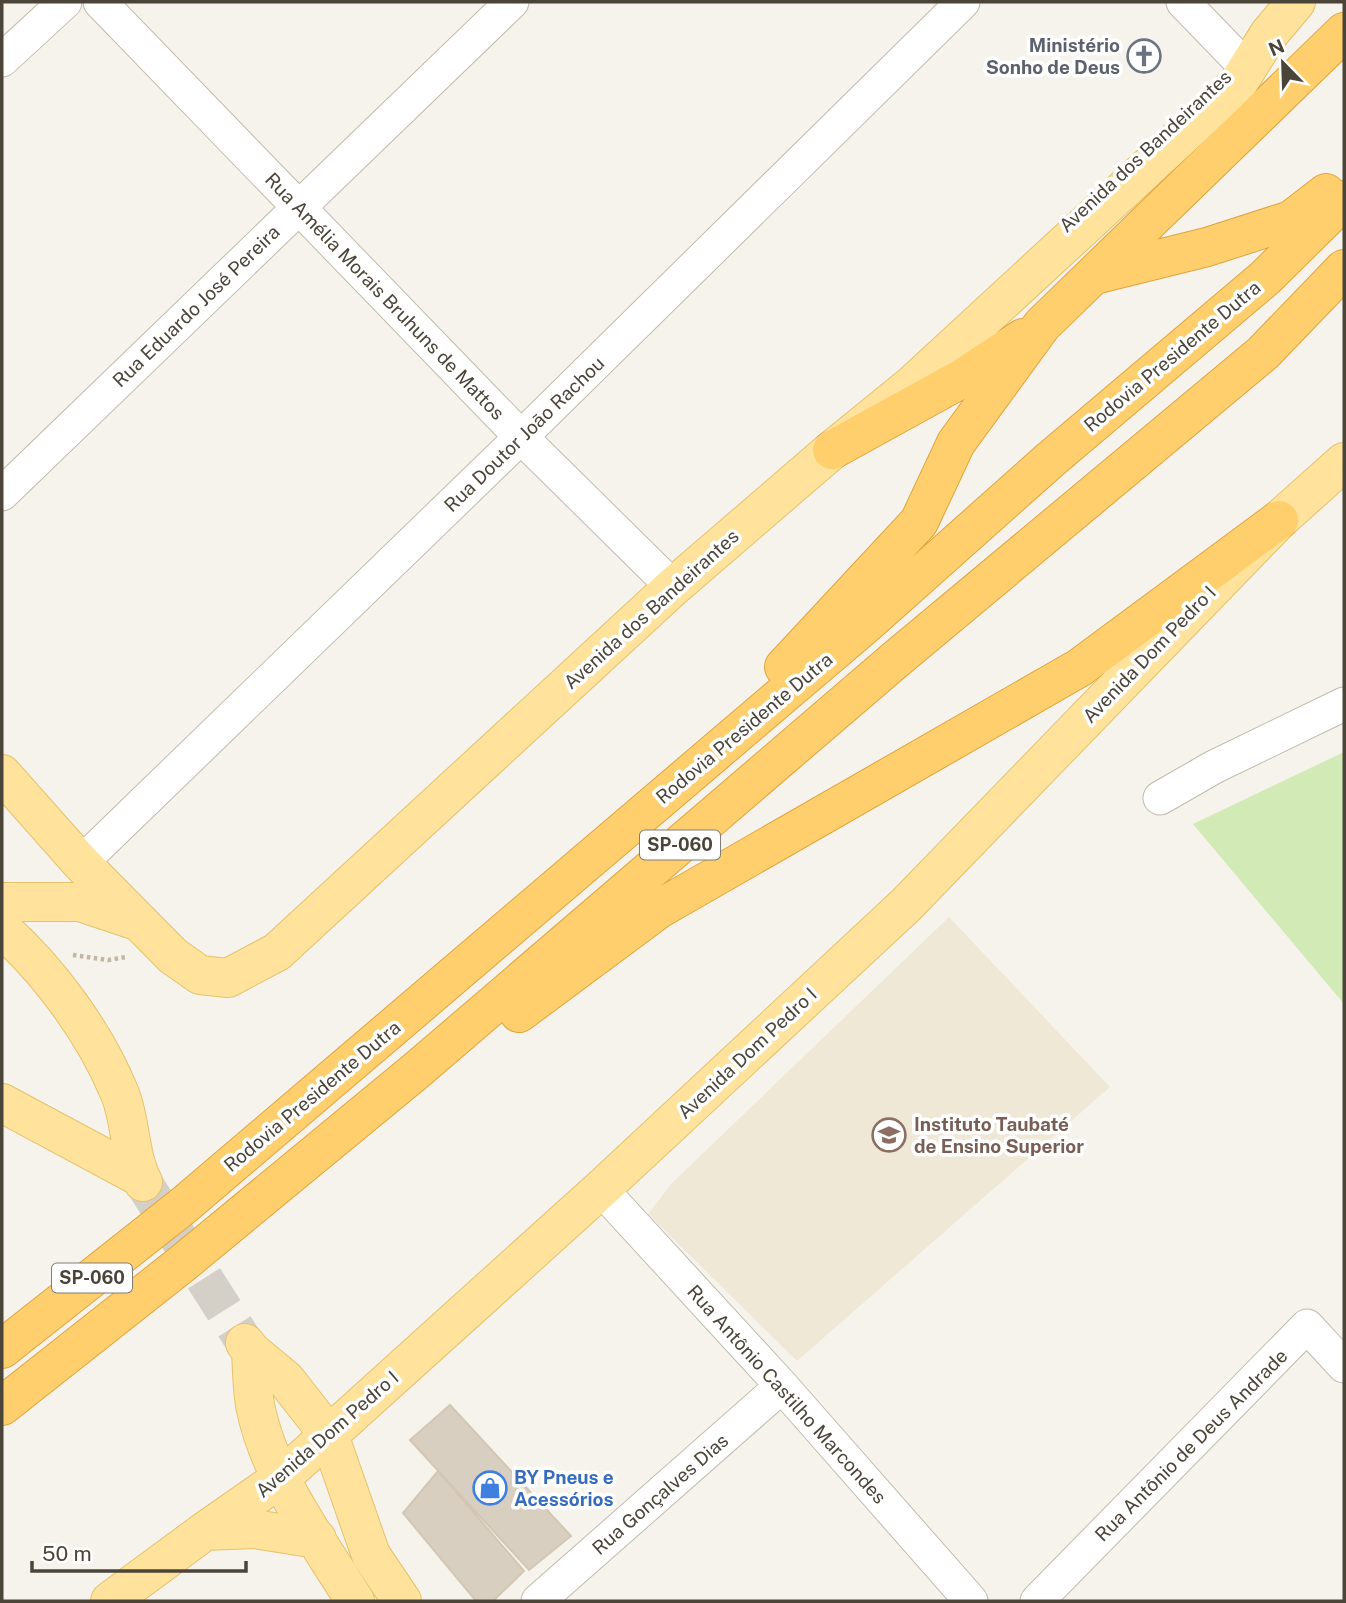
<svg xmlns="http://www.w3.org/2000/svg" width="1346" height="1603" viewBox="0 0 1346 1603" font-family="'Public Sans',sans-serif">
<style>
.education{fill:#efe8d6}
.green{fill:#d2eab5}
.building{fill:#d8cfc1;stroke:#d3c7b4;stroke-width:2}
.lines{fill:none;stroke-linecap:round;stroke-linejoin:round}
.major-tunnel{stroke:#d4d0c8;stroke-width:38;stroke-dasharray:38 19;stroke-linecap:butt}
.minor-casing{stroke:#c2bbae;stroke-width:35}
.major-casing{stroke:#e6c16a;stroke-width:40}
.highway-casing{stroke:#e0a43c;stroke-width:40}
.path{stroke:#c4b79f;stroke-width:4.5;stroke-dasharray:3.5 3.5;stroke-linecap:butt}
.minor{stroke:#fff;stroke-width:33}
.major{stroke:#ffe39c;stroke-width:38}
.highway{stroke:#ffcf6e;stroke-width:38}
.labels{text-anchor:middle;stroke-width:7;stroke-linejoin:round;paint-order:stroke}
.shield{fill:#fff;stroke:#817c74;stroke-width:2}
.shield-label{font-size:18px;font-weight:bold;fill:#4b4439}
.worship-label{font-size:19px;font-weight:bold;fill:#5b616d;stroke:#fff;text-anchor:end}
.street-label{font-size:19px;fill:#4b4439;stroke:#fff}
.education-label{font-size:19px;font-weight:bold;fill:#785e54;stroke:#fff;text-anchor:start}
.shop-label{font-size:19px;font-weight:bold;fill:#366cbe;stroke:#fff;text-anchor:start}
</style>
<rect width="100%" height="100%" fill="#f6f3ec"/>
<path class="education" d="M949,917L1110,1087L797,1361L648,1214L672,1183Z"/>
<path class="green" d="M1344,752V1004L1193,824Z"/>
<path class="building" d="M450,1405L571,1536L529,1570L410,1440Z
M438,1471L524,1571L493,1601H476L403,1513Z"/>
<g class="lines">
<path class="major-tunnel" d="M143,1182L245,1343"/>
<defs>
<path id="minor" d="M100,2L521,437L673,587
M1183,2L1240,61
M2,60L65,2
M2,494L512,2
M1160,798L1214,767L1344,704
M81,863L521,437L963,2
M601,1189L782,1386L971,1601
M538,1601L782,1386
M1037,1601L1307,1326L1344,1366"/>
<path id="major" d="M2,774L81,863L173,956L200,975L228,978L277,952L673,587L832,450L912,385L1237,85L1269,34L1296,2
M2,902H80L134,920
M2,929C50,972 95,1033 120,1094C131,1121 129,1155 143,1182
M2,1103L140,1177
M245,1343L251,1351L286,1380L329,1435L371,1555L402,1601
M251,1351C252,1368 252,1387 255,1405C269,1477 317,1539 355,1601
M205,1531L254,1529L317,1539
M110,1601L205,1531L281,1478L601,1189L906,905L1279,520L1344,462"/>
<path id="highway" d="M1094,275L1207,247L1291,220L1326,193
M832,450L961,379L1023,338
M784,667L919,522L956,443L1042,325L1344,32
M519,1013L659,909L1079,668L1279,520
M2,1349L183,1206L867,623L1050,460L1265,278L1344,200
M2,1406L183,1263L417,1070L895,660L1263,353L1344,269"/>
</defs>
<use href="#minor" class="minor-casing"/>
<use href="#major" class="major-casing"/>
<use href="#highway" class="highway-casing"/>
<path class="path" d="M73,955L108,960L126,957"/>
<use href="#minor" class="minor"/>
<use href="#major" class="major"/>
<use href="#highway" class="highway"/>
</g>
<defs>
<symbol id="church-ring" viewBox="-11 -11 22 22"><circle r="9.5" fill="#fff" stroke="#6b7280" stroke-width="1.5"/><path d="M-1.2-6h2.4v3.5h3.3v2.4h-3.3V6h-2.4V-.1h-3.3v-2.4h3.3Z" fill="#6b7280"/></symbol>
<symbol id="university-ring" viewBox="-11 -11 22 22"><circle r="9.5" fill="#fff" stroke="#8d6e63" stroke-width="1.5"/><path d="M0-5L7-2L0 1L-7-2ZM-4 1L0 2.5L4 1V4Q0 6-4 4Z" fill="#8d6e63"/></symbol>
<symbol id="shop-ring" viewBox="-11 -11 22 22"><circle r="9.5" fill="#fff" stroke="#3f7fe0" stroke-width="1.5"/><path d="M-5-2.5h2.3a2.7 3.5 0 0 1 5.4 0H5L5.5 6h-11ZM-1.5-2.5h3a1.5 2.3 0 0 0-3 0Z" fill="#3f7fe0"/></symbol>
</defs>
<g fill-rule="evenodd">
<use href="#church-ring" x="1125" y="37" width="38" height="38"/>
<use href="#university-ring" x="870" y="1116" width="38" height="38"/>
<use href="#shop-ring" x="471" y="1469" width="38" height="38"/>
</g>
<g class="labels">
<g class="shield">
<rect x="640" y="830.5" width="80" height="29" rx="5"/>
<rect x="52" y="1263.5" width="80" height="29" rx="5"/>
</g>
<g class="shield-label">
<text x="680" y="851">SP-060</text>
<text x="92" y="1284">SP-060</text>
</g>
<g class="worship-label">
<text x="1120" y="52">Ministério<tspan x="1120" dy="22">Sonho de Deus</tspan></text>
</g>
<g class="street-label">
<text transform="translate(1145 151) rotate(-43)" y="7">Avenida dos Bandeirantes</text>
<text transform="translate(385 296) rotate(46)" y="7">Rua Amélia Morais Bruhuns de Mattos</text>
<text transform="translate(196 306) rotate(-44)" y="7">Rua Eduardo José Pereira</text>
<text transform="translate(1172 356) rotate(-40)" y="7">Rodovia Presidente Dutra</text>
<text transform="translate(524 434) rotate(-44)" y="7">Rua Doutor João Rachou</text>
<text transform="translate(651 609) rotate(-42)" y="7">Avenida dos Bandeirantes</text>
<text transform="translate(1149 654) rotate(-46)" y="7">Avenida Dom Pedro I</text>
<text transform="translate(744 728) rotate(-40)" y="7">Rodovia Presidente Dutra</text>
<text transform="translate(747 1053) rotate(-43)" y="7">Avenida Dom Pedro I</text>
<text transform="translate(312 1096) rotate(-40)" y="7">Rodovia Presidente Dutra</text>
<text transform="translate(787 1394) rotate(48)" y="7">Rua Antônio Castilho Marcondes</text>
<text transform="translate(327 1434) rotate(-41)" y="7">Avenida Dom Pedro I</text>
<text transform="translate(1191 1445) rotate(-45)" y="7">Rua Antônio de Deus Andrade</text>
<text transform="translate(660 1494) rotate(-41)" y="7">Rua Gonçalves Dias</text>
</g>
<g class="education-label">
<text x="914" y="1131">Instituto Taubaté<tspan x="914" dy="22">de Ensino Superior</tspan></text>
</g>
<g class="shop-label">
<text x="514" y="1484">BY Pneus e<tspan x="514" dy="22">Acessórios</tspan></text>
</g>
</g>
<rect width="1346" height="1603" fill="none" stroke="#4b4439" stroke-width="7"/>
<g transform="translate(1283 63) rotate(337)" stroke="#ffffff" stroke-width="5" paint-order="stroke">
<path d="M0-5L12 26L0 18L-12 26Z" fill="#4b4439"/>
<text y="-10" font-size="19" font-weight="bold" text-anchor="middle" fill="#4b4439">N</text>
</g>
<path d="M32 1561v10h214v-10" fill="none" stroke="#4b4439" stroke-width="3.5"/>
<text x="42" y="1561" font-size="21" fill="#4b4439" stroke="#ffffff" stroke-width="5" paint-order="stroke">50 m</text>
</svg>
